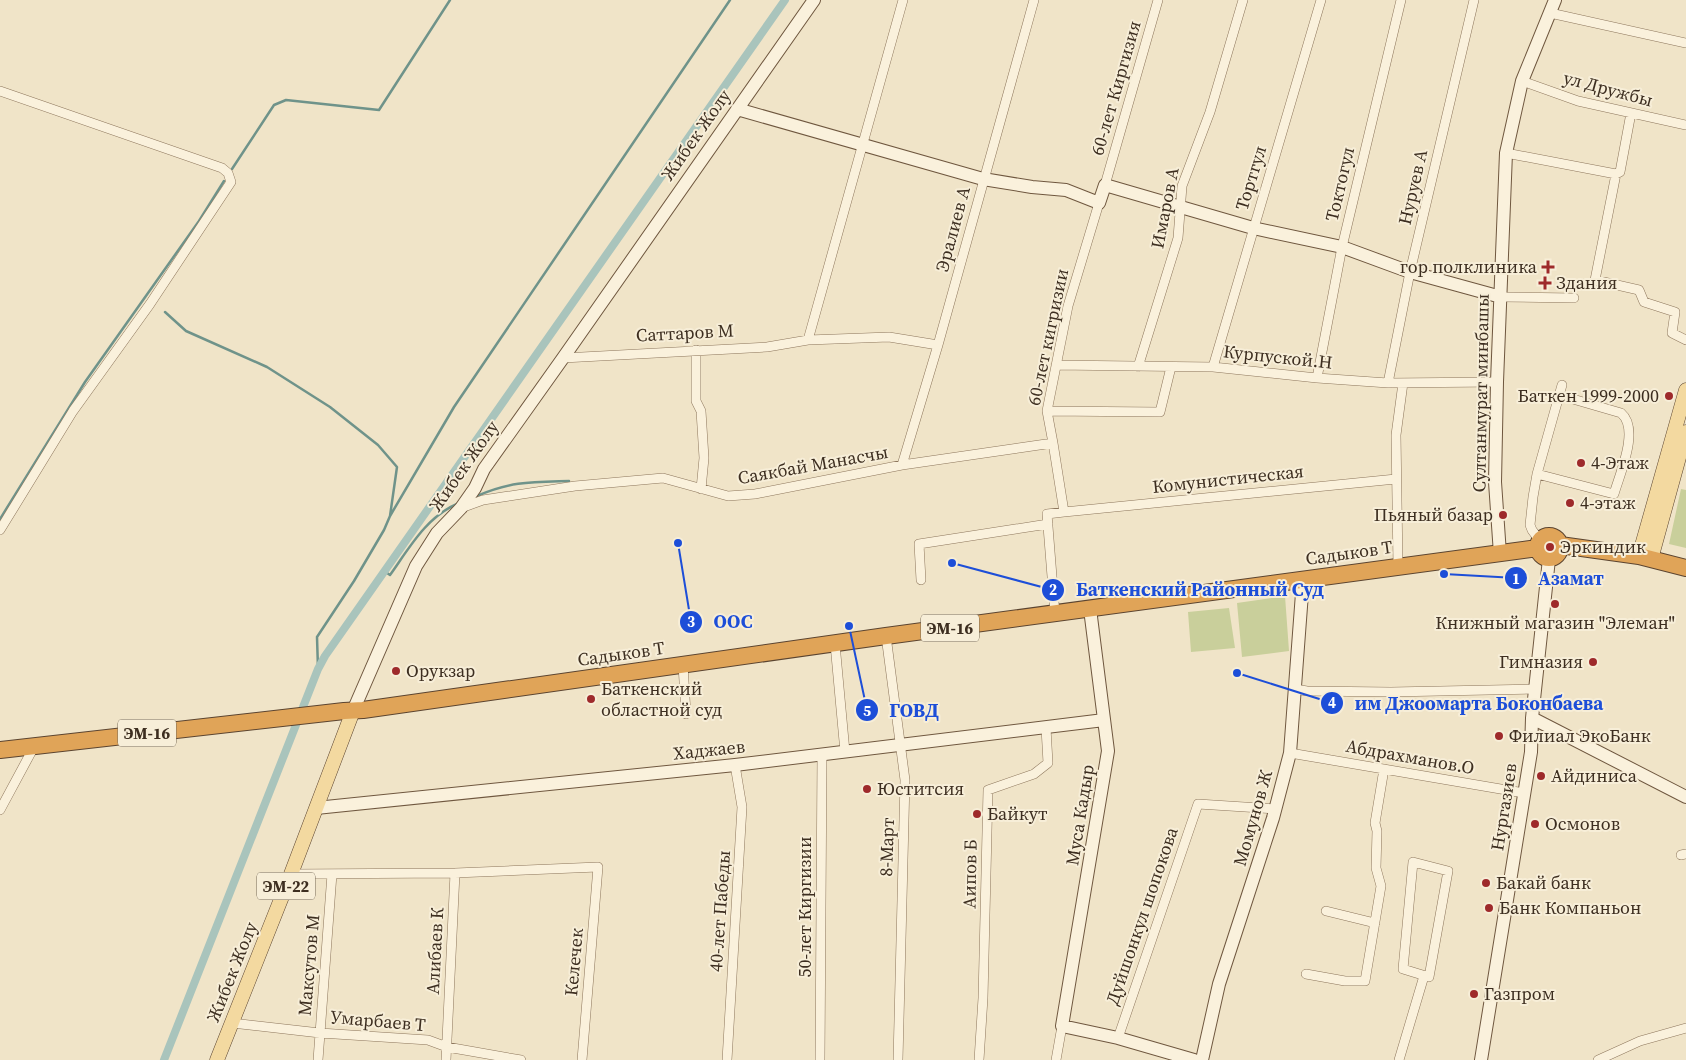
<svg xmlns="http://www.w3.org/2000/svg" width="1686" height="1060" viewBox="0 0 1686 1060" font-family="'Source Serif 4',serif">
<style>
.green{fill:#c9cf9b}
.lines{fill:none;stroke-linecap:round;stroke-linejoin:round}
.stream{stroke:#6f938a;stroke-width:2.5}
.canal{stroke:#a9c4bc;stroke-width:8}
.street-casing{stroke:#8d765c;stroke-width:10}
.secondary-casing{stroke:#6f573f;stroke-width:14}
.primary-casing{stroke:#5b4430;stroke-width:15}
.highway-casing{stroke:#5b4430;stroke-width:18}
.street{stroke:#faf1dc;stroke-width:9}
.secondary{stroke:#faf1dc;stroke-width:12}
.primary{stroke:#f3d9a0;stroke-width:14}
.highway{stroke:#e0a458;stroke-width:16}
.poi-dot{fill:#9e2a2b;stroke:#f7eed8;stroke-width:2}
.labels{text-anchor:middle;stroke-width:4;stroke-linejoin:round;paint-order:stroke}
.shield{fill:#f7eed8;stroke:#756857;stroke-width:1}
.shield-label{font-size:16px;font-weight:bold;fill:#3d2e20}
.street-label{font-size:18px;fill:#3d2e20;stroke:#f7eed8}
.poi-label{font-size:18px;fill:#3d2e20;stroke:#f7eed8;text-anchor:start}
.leader{fill:none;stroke:#1d4ed8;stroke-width:2}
.callout-dot{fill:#1d4ed8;stroke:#f7eed8;stroke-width:2}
.mark-label{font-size:15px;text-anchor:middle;font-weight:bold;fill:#fff}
.callout-label{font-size:19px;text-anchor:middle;font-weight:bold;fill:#1d4ed8;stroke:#f7eed8;stroke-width:4;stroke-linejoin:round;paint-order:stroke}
</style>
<rect width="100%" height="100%" fill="#f0e4c8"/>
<path class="green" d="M1681,489L1686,490V548L1669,544Z
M1285,596L1289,651L1242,657L1237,603Z
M1229,608L1235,648L1191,652L1188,612Z"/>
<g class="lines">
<path class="stream" d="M232,169L274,105L286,100L379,110L450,0
M165,312L186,331L267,367L330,407L378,445L397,467L390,516L384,530L354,581L317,637L318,669
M477,496C511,481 533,482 569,481
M390,516L454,407L730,0
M0,519L85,382L199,221L224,181
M384,571L390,575C408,550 426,517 457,504"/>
<path class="canal" d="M164,1060L318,669L325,656L785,0"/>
<defs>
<path id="street" d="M1550,13L1686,43
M1522,81L1578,101L1686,125
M0,91L222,168L228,173L231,182L150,304L73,411L0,530
M1506,153L1616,174L1620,172L1631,113
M1616,174L1595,280L1639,290L1644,302L1675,312L1672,333L1686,340
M1105,185L1158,0
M1501,297L1574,298
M808,340L903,0
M696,350V401L701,411L704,458L701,489
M563,358L767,347L808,340L889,337L938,345
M1056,365L1213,367L1317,378L1388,383L1497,382
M1138,367L1178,238L1182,186L1210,112L1243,0
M1213,367L1321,0
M1317,378L1342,247L1401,0
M1388,383L1410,272L1474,0
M1047,411L1160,412L1171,367
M902,465L938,345L1034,0
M1537,474L1614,494C1620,473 1640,429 1621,413L1559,395
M461,508L483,500L575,486L663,478L728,496L755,494L902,465L1053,443
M1064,512L1396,479
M1540,541L1532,530L1530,525L1533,497L1537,474L1562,385
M1398,566L1396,435L1403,383
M921,580L919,544L1048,524
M1055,614L1047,514L1064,512L1053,443L1047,411L1068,306L1099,203
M886,636L905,780L898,1060
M835,644L845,752
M683,665L686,714
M1295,689L1307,691L1391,692L1536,689
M1290,753L1524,793
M0,810L35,745
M1681,855L1686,854
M1413,862L1448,871L1429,977L1403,969Z
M291,874L455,873L598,867L582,1060
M1326,911L1375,923
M1306,974L1345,981H1365L1381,886L1376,868L1377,831L1375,823L1384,769
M232,1023L320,1033L428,1040L447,1047L521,1060
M1118,1038L1198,804L1276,809
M318,1060L332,874
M446,1060L455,873
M727,1060L742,807L735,765
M820,1060L822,755
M979,1060L983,998L988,790L1034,774L1048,763L1046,728
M1056,1060L1062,1026
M1399,1060L1424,976
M1598,1060L1640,1041L1686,1028"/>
<path id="secondary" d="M737,109L983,179L1032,187L1066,190L1099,203L1105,185L1253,228L1342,247L1410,272L1501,297
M1500,554L1495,482L1497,382L1506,153L1522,81L1555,0
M1090,609L1108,751L1062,1026L1118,1038L1194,1060
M353,711L416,566L437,533L461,508L475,488L484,469L563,358L814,0
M1532,718L1686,797
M316,808L735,765L1104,720
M1202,1060L1219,984L1273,818L1290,753L1303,580
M1481,1060L1531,752L1532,718L1549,559"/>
<path id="primary" d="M1639,556L1686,390
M1651,559L1686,432
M217,1060L291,874L353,711"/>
<path id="highway" d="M1538 547a11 11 0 1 1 22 0a11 11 0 1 1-22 0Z
M1560,545L1639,556L1686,568
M0,750L344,711L363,710L886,636L1538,548"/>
</defs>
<use href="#street" class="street-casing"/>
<use href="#secondary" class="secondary-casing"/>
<use href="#primary" class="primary-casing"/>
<use href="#highway" class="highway-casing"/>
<use href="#street" class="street"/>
<use href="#secondary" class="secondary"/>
<use href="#primary" class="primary"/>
<use href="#highway" class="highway"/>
</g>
<g class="poi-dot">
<path d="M1545.5 259.5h5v5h5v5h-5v5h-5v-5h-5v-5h5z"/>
<path d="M1542.5 275.5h5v5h5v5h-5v5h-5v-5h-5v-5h5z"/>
<circle cx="1669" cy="396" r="5"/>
<circle cx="1581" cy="463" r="5"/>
<circle cx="1570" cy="503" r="5"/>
<circle cx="1503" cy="515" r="5"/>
<circle cx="1550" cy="547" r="5"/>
<circle cx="1555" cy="604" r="5"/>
<circle cx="1593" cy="662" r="5"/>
<circle cx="396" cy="671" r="5"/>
<circle cx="591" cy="699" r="5"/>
<circle cx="1499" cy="736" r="5"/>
<circle cx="1541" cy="776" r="5"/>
<circle cx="867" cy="789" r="5"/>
<circle cx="977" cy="814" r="5"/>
<circle cx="1535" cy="824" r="5"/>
<circle cx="1486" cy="883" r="5"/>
<circle cx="1489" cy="908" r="5"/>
<circle cx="1474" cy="994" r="5"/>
</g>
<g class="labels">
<g class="shield">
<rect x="921" y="614.5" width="58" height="27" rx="4"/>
<rect x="118" y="719.5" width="58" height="27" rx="4"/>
<rect x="257" y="872.5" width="58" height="27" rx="4"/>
</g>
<g class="shield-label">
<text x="950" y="634">ЭМ-16</text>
<text x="147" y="739">ЭМ-16</text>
<text x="286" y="892">ЭМ-22</text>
</g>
<g class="street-label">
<text transform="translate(1116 88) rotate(-74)" y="6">60-лет Киргизия</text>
<text transform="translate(1608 89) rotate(15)" y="6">ул Дружбы</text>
<text transform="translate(696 135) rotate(-55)" y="6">Жибек Жолу</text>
<text transform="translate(1251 178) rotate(-73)" y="6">Тортгул</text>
<text transform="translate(1340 184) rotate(-77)" y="6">Токтогул</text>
<text transform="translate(1413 187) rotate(-77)" y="6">Нуруев А</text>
<text transform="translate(1165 208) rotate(-79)" y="6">Имаров А</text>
<text transform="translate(953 229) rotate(-75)" y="6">Эралиев А</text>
<text transform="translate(685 333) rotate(-3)" y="6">Саттаров М</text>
<text transform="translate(1048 337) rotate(-78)" y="6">60-лет кигризии</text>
<text transform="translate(1278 357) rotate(6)" y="6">Курпуской.Н</text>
<text transform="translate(1481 393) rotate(-89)" y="6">Султанмурат минбашы</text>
<text transform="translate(813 465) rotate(-10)" y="6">Саякбай Манасчы</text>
<text transform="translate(464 466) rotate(-55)" y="6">Жибек Жолу</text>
<text transform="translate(1228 479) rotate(-6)" y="6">Комунистическая</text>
<text transform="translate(1349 553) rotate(-8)" y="6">Садыков Т</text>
<text transform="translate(621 654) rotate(-8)" y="6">Садыков Т</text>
<text transform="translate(709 750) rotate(-6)" y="6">Хаджаев</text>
<text transform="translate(1410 757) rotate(10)" y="6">Абдрахманов.О</text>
<text transform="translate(1504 807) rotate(-81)" y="6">Нургазиев</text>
<text transform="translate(1080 815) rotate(-81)" y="6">Муса Кадыр</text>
<text transform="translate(1253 818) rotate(-74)" y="6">Момунов Ж</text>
<text transform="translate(887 847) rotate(-88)" y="6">8-Март</text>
<text transform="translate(970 874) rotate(-89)" y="6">Аипов Б</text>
<text transform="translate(805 907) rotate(-90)" y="6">50-лет Киргизии</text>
<text transform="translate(720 911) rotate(-86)" y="6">40-лет Пабеды</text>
<text transform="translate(1142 916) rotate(-71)" y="6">Дуйшонкул шопокова</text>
<text transform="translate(435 951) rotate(-87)" y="6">Алибаев К</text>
<text transform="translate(574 962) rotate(-85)" y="6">Келечек</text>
<text transform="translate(309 965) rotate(-85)" y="6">Максутов М</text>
<text transform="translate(232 972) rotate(-68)" y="6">Жибек Жолу</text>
<text transform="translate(378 1021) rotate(5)" y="6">Умарбаев Т</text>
</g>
<g class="poi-label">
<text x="1537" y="273" text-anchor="end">гор полклиника</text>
<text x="1556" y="289">Здания</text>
<text x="1659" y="402" text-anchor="end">Баткен 1999-2000</text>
<text x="1591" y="469">4-Этаж</text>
<text x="1580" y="509">4-этаж</text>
<text x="1493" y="521" text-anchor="end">Пьяный базар</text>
<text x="1560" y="553">Эркиндик</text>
<text x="1555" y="629" text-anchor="middle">Книжный магазин "Элеман"</text>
<text x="1583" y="668" text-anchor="end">Гимназия</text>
<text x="406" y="677">Орукзар</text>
<text x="601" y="695">Баткенский<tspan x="601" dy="21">областной суд</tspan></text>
<text x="1509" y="742">Филиал ЭкоБанк</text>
<text x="1551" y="782">Айдиниса</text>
<text x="877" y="795">Юститсия</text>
<text x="987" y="820">Байкут</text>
<text x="1545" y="830">Осмонов</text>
<text x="1496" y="889">Бакай банк</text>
<text x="1499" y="914">Банк Компаньон</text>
<text x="1484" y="1000">Газпром</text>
</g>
</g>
<path class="leader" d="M1444 574L1516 578M952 563L1053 590M678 543L691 622M1237 673L1332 703M849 626L867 710"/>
<g class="callout-dot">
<circle cx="1444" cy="574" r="5"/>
<circle cx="952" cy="563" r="5"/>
<circle cx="678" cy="543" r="5"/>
<circle cx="1237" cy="673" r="5"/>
<circle cx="849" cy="626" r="5"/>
<circle cx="1516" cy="578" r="12"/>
<circle cx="1053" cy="590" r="12"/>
<circle cx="691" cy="622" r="12"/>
<circle cx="1332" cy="703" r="12"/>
<circle cx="867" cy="710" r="12"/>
</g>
<g class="mark-label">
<text x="1516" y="584">1</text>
<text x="1053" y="595">2</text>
<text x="691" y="627">3</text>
<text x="1332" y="708">4</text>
<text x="867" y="716">5</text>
</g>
<g class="callout-label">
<text x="1571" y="585">Азамат</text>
<text x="1200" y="596">Баткенский Районный Суд</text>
<text x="733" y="628">ООС</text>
<text x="1479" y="710">им Джоомарта Боконбаева</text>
<text x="914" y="717">ГОВД</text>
</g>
</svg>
